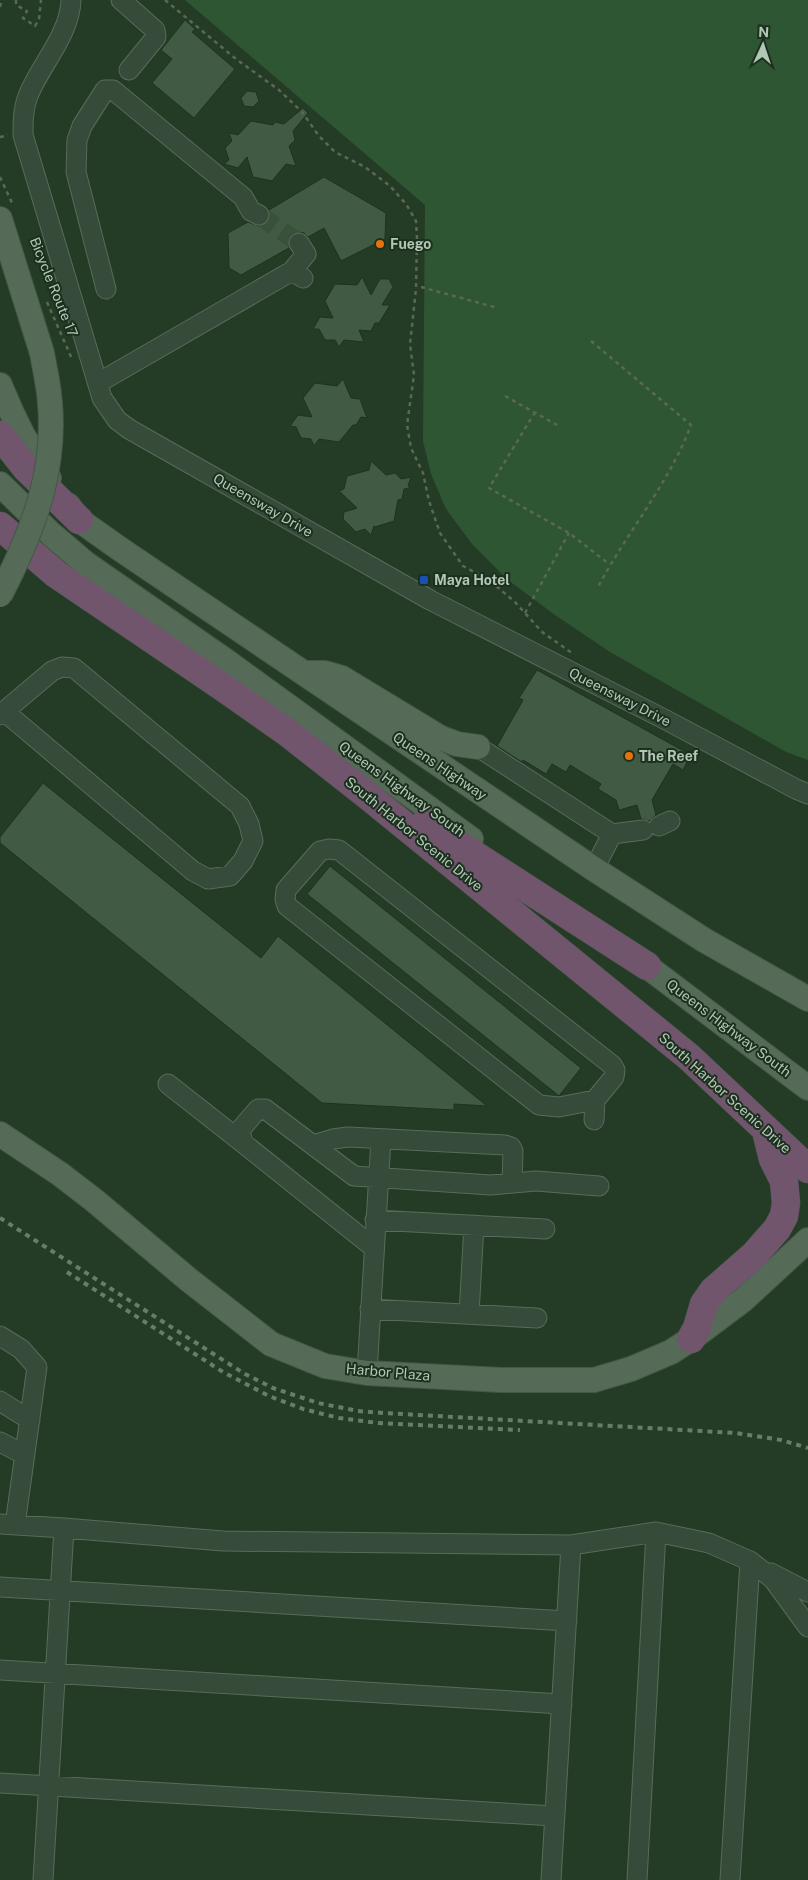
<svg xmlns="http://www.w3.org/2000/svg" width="808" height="1880" viewBox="0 0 808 1880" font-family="'Public Sans',sans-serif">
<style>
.water{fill:#2f5633}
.building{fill:#405a43;stroke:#1e3221}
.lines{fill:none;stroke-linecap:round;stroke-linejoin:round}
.minor-tunnel{stroke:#39503b;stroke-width:19;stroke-dasharray:19 9;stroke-linecap:butt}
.minor-casing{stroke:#586c5a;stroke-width:21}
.major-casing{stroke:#435746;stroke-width:26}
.highway-casing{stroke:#425645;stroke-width:29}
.path{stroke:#5a6953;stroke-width:2.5;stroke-dasharray:4 4;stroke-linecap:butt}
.minor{stroke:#374b3a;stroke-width:19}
.major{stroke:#556b58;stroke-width:24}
.highway{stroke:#71556d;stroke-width:28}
.rail{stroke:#667e68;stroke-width:4;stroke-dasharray:5 5;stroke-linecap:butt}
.major-bridge-casing{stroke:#435746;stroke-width:26;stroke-linecap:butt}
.major-bridge{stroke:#556b58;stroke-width:24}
.food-dot{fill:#e8710a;stroke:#1c301f;stroke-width:2}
.transit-dot{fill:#1a4fb4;stroke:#1c301f;stroke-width:2}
.labels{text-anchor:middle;stroke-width:4;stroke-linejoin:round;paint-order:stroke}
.poi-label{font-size:14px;font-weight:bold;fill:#b3c7b5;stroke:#1c301f;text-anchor:start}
.street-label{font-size:14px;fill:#b3c7b5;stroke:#1c301f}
</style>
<rect width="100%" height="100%" fill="#243b26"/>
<path class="water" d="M185,0H808V760L786,752L610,652L555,615L508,580L472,544L446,509L431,474L423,441L425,205Z"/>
<path class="building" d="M185,20L195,29L192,32L235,69L194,118L152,83L172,59L161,50Z
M247,91L256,92L259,101L253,107L244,106L241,98Z
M303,108L308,113L293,131L295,140L289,146L296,166L286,164L272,181L253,177L247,157L238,168L224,164L229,160L225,148L232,141L229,133L238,135L251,121L273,125L275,122L284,124Z
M324,177L386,213L385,239L341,261L324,228L308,237L304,233L298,232L289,237L288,243L289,248L241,275L229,268L228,233L248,222L259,226L265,225L269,220V210Z
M362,277L371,295L380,279H389L393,287L382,305H390L379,323H375L371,331L359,330L364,342L344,340L339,347L335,340H325L319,329H313L320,317L333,318L325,301L335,284L357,285Z
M343,379L351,398L360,399L367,418L361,417L356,425H353L339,442L319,439L314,446L311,439L301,438L296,427L290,426L298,415L312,417L303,398L315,383L337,386Z
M371,461L386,475L395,473L401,479L411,477L408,486L410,488L404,489L402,499L398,500L394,521L375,527L374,526L371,535L365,529L356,532L343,519L344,512L357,508L339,491L344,489L347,476L369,470Z
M537,670L691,755L683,770L673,764L652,800L656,815L649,821L641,819L637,805L619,810L616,800L598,789L601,784L570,765L566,772L552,764L546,774L523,760L522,762L497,746L523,700L519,698Z
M43,783L261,958L278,936L487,1106L454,1104V1110L322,1103L0,843V837Z
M330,866L581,1068L559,1096L307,894Z"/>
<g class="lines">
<path class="minor-tunnel" d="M259,215L299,243"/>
<defs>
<path id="minor" d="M71,0C70,35 40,65 28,96C23,109 23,122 23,135L102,398L117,420L129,429L430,600L666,720L796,789L808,794
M121,0L155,30L156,37L129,70
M292,271L306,254L299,243
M106,289L76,172L77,140L82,126L105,90H113L243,197L251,211L259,215
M98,383L292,271L303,278
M0,715L52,671L62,667L74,668L240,806L249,824L253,841L243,861L230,876L208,879L193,871L5,712
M478,747L612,834L643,830
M659,826L670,821
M594,869L612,834
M168,1084L243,1143
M594,1120L595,1100L614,1077L615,1070L612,1065L339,850L329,849L320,851L286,890L285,899L287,906L539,1105L559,1107L595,1100
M313,1145L333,1139L348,1137L505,1145L511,1147L513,1151L512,1183
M375,1220L545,1229
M373,1247L243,1143L240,1130L258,1109H265L354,1176L491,1185L536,1181L599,1186
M370,1309L537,1318
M469,1314L474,1225
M0,1336L21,1349L37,1367L15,1525
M367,1373L381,1139
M0,1401L30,1420
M0,1442L25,1455
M0,1524L64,1528L223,1541L571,1545L656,1532L709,1543L750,1561L773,1579L808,1627
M771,1573L808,1592
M0,1587L567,1621
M0,1670L562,1704
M0,1783L554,1816
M43,1880L64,1528
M551,1880L571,1545
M637,1880L656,1532
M730,1880L750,1561"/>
<path id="major" d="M0,219L42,353L47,380
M0,385C13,418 28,448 49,478
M0,484L51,534L85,563L226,661L471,839
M68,505L79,520L120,549L594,869L704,940L808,999
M304,673H325L342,678L441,738L457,744L478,747
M632,955L808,1088
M0,1134L60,1174L95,1201L189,1280L271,1344L325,1366L367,1373L501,1380H594L631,1369L671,1352L691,1339L743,1300L808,1240"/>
<path id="highway" d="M0,435L26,468L79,520
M0,526L56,574L224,688L288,733L367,795L689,1057L808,1169
M425,823L647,966
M691,1339L697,1328L704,1304L713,1291L754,1255L777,1229L784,1216L786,1203L784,1181L773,1159L766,1131"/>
</defs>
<use href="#minor" class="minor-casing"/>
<use href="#major" class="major-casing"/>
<use href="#highway" class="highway-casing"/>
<path class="path" d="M16,0V5L27,11L23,18L35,26L39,19L41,0
M165,0L236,59L279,90L302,112L319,136L335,152L365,167L390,186L406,204L416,221L417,238L416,289L410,344L414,375L407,425L411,448L423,473L429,501L440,533L463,566L489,580L515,602L542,632L572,653
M0,7L2,0
M0,137L6,136L7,134
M0,177L13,205
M421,287L498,308
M47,302L72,359
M591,341L691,425C669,484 626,533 597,589
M505,396L557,425
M535,412L489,488L569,533L609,564
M525,613L569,533"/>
<use href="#minor" class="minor"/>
<use href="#major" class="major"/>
<use href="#highway" class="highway"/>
<path class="rail" d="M0,1218L245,1374L273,1388L318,1403L358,1411L384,1413L736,1433L781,1440L808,1448
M67,1272L223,1372L269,1396L303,1409L339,1418L378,1423L520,1430"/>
<defs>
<path id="major-bridge" d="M0,595C36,526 61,459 47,380"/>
</defs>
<use href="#major-bridge" class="major-bridge-casing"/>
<use href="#major-bridge" class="major-bridge"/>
</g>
<g class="food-dot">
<circle cx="380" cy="244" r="5"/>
<circle cx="629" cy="756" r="5"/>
</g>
<rect class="transit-dot" x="419" y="575" width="10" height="10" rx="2.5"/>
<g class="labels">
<g class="poi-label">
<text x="390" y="249">Fuego</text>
<text x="434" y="585">Maya Hotel</text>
<text x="639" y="761">The Reef</text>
</g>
<g class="street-label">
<text transform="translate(54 287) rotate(68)" y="5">Bicycle Route 17</text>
<text transform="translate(263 505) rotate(30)" y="5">Queensway Drive</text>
<text transform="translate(620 697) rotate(27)" y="5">Queensway Drive</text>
<text transform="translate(440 766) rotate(34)" y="5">Queens Highway</text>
<text transform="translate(402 789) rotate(36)" y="5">Queens Highway South</text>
<text transform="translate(414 834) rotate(39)" y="5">South Harbor Scenic Drive</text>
<text transform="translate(729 1028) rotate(37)" y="5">Queens Highway South</text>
<text transform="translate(725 1093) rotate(42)" y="5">South Harbor Scenic Drive</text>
<text transform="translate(388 1372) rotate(5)" y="5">Harbor Plaza</text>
</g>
</g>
<g transform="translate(763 45) rotate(3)" stroke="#1c301f" stroke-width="4" paint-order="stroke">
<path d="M0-4L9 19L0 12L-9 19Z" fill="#b3c7b5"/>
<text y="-8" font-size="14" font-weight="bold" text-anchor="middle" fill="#b3c7b5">N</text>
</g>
</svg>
